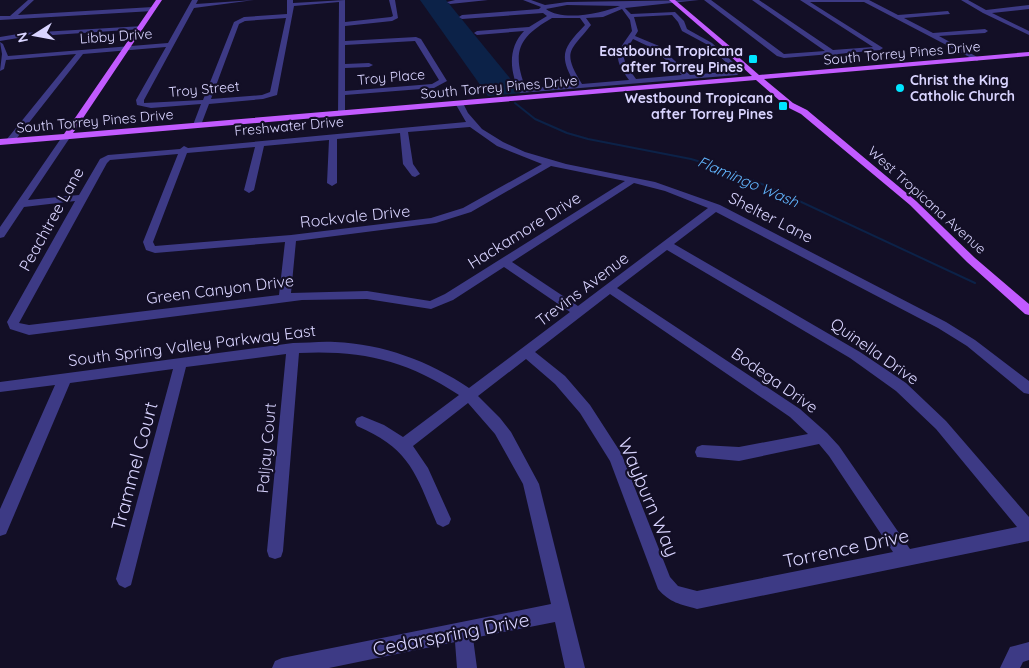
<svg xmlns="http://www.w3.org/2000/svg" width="1029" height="668" viewBox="0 0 1029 668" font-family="Quicksand,sans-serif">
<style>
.water{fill:#0c2248}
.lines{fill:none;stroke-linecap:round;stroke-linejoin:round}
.stream{stroke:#0c2248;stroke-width:2}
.minor{fill:#3d3a85;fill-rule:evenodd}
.major{fill:#c25bff;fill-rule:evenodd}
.poi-dot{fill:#00e5ff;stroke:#130f26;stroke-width:2}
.labels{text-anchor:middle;stroke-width:4.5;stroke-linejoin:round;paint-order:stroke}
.far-street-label{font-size:14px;fill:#d9d4ff;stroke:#130f26}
.far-poi-label{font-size:14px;font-weight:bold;fill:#d9d4ff;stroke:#130f26;text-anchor:end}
.far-water-label{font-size:15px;font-style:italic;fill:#62b6ff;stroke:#130f26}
.street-label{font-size:16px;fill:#d9d4ff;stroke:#130f26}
.near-street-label{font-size:19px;fill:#d9d4ff;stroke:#130f26}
</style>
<rect width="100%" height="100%" fill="#130f26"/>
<path class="water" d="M420,0H446L522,93L488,96Z"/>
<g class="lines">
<path class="stream" d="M515,103L535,119L567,133L588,139L691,159L724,169L767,186L975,283"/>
<path class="minor" d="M28,0H34L18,15L153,7L156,9L153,11L0,20V16H10Z
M192,0H198L196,4L254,0L194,8L144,100V103L203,100L234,22L244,17L287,14V0H293V3L345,0V22L391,17L393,16L389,0H395L398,18L392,21L345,26V41L416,37L421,39L447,81L434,88L345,95V113L338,115L339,2L294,6L277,95L263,99L209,104L201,125L197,127L193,125L201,104L151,108L137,105L136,100L166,47L83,54L13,143H7V139L76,54L6,60L4,69L0,71L2,54L0,42L3,44L8,56L168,43ZM286,18L270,92L262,95L211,99L239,24L245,21ZM415,41L439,80L432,84L345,91V68L369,67L373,65L369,63L345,64V45Z
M455,0H488L450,4L447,2Z
M523,0H531L545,5L567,2L699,0L625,8L631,14L675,12L684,21L687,29L712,43L743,71L737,75L520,93C510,72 507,49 524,31L477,35L474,33L477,31L529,27L547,16L543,13L462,19L459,17L462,15L539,9L541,7ZM567,5L620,6C602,13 563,22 546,9ZM622,9L630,20L632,31C616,54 612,56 629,80L582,84C561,50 571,51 591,25L586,18L603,17ZM672,15L678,22L682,31L708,45L735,71L690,75L659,46L635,36L638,31L634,17ZM552,18H580L585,25C563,48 558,55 575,84L526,89C511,51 519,37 552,18ZM633,39L654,49L682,75L636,79L626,65L623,55Z
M704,0H711L784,54L825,51L752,0H759L833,50L873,47L800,0H869L898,15L948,11L950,14L904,18L933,33L985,29L988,31L985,33L939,36L979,58L980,59L977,61L864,2H810L883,48L880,50L838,54L835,56L831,54L784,58L777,56Z
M961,0H968L986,10L1029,5V9L992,13L1029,31V35L983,13Z
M143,26V28L141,29L24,37L0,41V37L24,33Z
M456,101H462L468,113L482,129L503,142L525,152L566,164L655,182L720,205L946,322L975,340L1029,381V394L1024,393L967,346L938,328L716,212L674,244L860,352L906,383L946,421L1029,517V541L697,609C680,604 670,603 658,589L610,461L580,413L555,384L526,359L478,396L500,418L511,432L539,484L585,668H565L555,622L473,638L477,668H457L455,642L329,668H272L275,661L282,658L551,604L523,484L495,434L468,403L413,446L428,468L451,519L449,524L443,527L437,524C416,475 411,449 357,426L355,422L357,418L362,416L384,425L403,437L459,395C406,360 361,350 299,353L283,551L281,557L275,559L269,557L267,551L286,354L186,367L131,585L125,588L119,585L116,579L173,369L70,383L6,534L0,536V509L55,385L0,392V382L293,343C307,343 321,341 335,342C383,344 429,361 469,388L570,312L504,267L453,300L431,309L367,299L302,300L29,335L10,329L7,322L75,201L24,207L4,237L0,238V227L64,134L71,136L28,200L79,195L100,159L108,155L180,149L184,146L188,148L466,122L455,103ZM470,127L497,146L542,164L463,208L431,218L291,235L155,246L153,242L187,153L255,147L244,190L249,193L254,190L264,146L329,140L327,183L332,186L337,183V139L400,133L403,164L412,176L415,177L420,174L413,164L408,132ZM178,154L143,242L146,250L155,253L285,242L279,295L29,325L19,323L107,163L110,160ZM551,166L625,181L445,294L430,301L367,291L291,293L296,241L436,223L471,212ZM634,183L665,191L708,208L578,306L512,262ZM667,250L850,358L896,391L936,429L1017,527L910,549L839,446L827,433L800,409L617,288ZM610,294L790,417L808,434L739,447L702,445L697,447L695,452L697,457L739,461L819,444L829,456L893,552L697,591L678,586L670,577L621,453L590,405L565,376L535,352Z
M1029,642V660L1023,662L1020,668H1000L1010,647Z"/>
<path class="major" d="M156,0H162L73,133L752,76L729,55L727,50L669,0H675L732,48L738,50V52L734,53L759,75L1029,52V56L764,79L793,103L807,110L916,201L975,258L1029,304V315L1025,314L967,262L910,205L801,114L787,107L756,80L0,145V139L64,134Z"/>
</g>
<g class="poi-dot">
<rect x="748" y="54" width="10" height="10" rx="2.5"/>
<circle cx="900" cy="88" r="5"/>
<rect x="778" y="101" width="10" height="10" rx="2.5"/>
</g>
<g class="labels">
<g class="far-street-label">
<text transform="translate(116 36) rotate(-4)" y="5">Libby Drive</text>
<text transform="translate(902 53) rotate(-5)" y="5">South Torrey Pines Drive</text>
<text transform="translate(391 77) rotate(-5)" y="5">Troy Place</text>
<text transform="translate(499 87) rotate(-5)" y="5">South Torrey Pines Drive</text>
<text transform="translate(204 89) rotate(-5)" y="5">Troy Street</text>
<text transform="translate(95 121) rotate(-5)" y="5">South Torrey Pines Drive</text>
<text transform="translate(289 126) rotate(-5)" y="5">Freshwater Drive</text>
<text transform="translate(927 200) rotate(42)" y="5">West Tropicana Avenue</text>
</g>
<g class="far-poi-label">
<text x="743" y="56">Eastbound Tropicana<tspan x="743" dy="16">after Torrey Pines</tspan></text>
<text x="910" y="85" text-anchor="start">Christ the King<tspan x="910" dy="16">Catholic Church</tspan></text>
<text x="773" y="103">Westbound Tropicana<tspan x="773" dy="16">after Torrey Pines</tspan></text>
</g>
<g class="far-water-label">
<text transform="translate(748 182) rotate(23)" y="5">Flamingo Wash</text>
</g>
<g class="street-label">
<text transform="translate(355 216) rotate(-6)" y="6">Rockvale Drive</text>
<text transform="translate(771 217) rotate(27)" y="6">Shelter Lane</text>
<text transform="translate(51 219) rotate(-61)" y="6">Peachtree Lane</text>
<text transform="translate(524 230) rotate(-32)" y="6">Hackamore Drive</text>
<text transform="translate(220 289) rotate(-7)" y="6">Green Canyon Drive</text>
<text transform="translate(582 289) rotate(-37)" y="6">Trevins Avenue</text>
<text transform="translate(192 345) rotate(-7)" y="6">South Spring Valley Parkway East</text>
<text transform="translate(875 351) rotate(35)" y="6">Quinella Drive</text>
<text transform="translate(775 380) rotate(35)" y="6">Bodega Drive</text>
<text transform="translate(266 448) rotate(-85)" y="6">Paljay Court</text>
</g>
<g class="near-street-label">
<text transform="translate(134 466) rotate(-75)" y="7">Trammel Court</text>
<text transform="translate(649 497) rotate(67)" y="7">Wayburn Way</text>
<text transform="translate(846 548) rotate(-12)" y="7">Torrence Drive</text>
<text transform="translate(451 634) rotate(-11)" y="7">Cedarspring Drive</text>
</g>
</g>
<g transform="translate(35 35) rotate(259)" stroke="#130f26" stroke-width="4" paint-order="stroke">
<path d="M0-4L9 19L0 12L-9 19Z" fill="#d9d4ff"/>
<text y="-8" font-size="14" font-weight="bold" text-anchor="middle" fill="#d9d4ff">N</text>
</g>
</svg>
